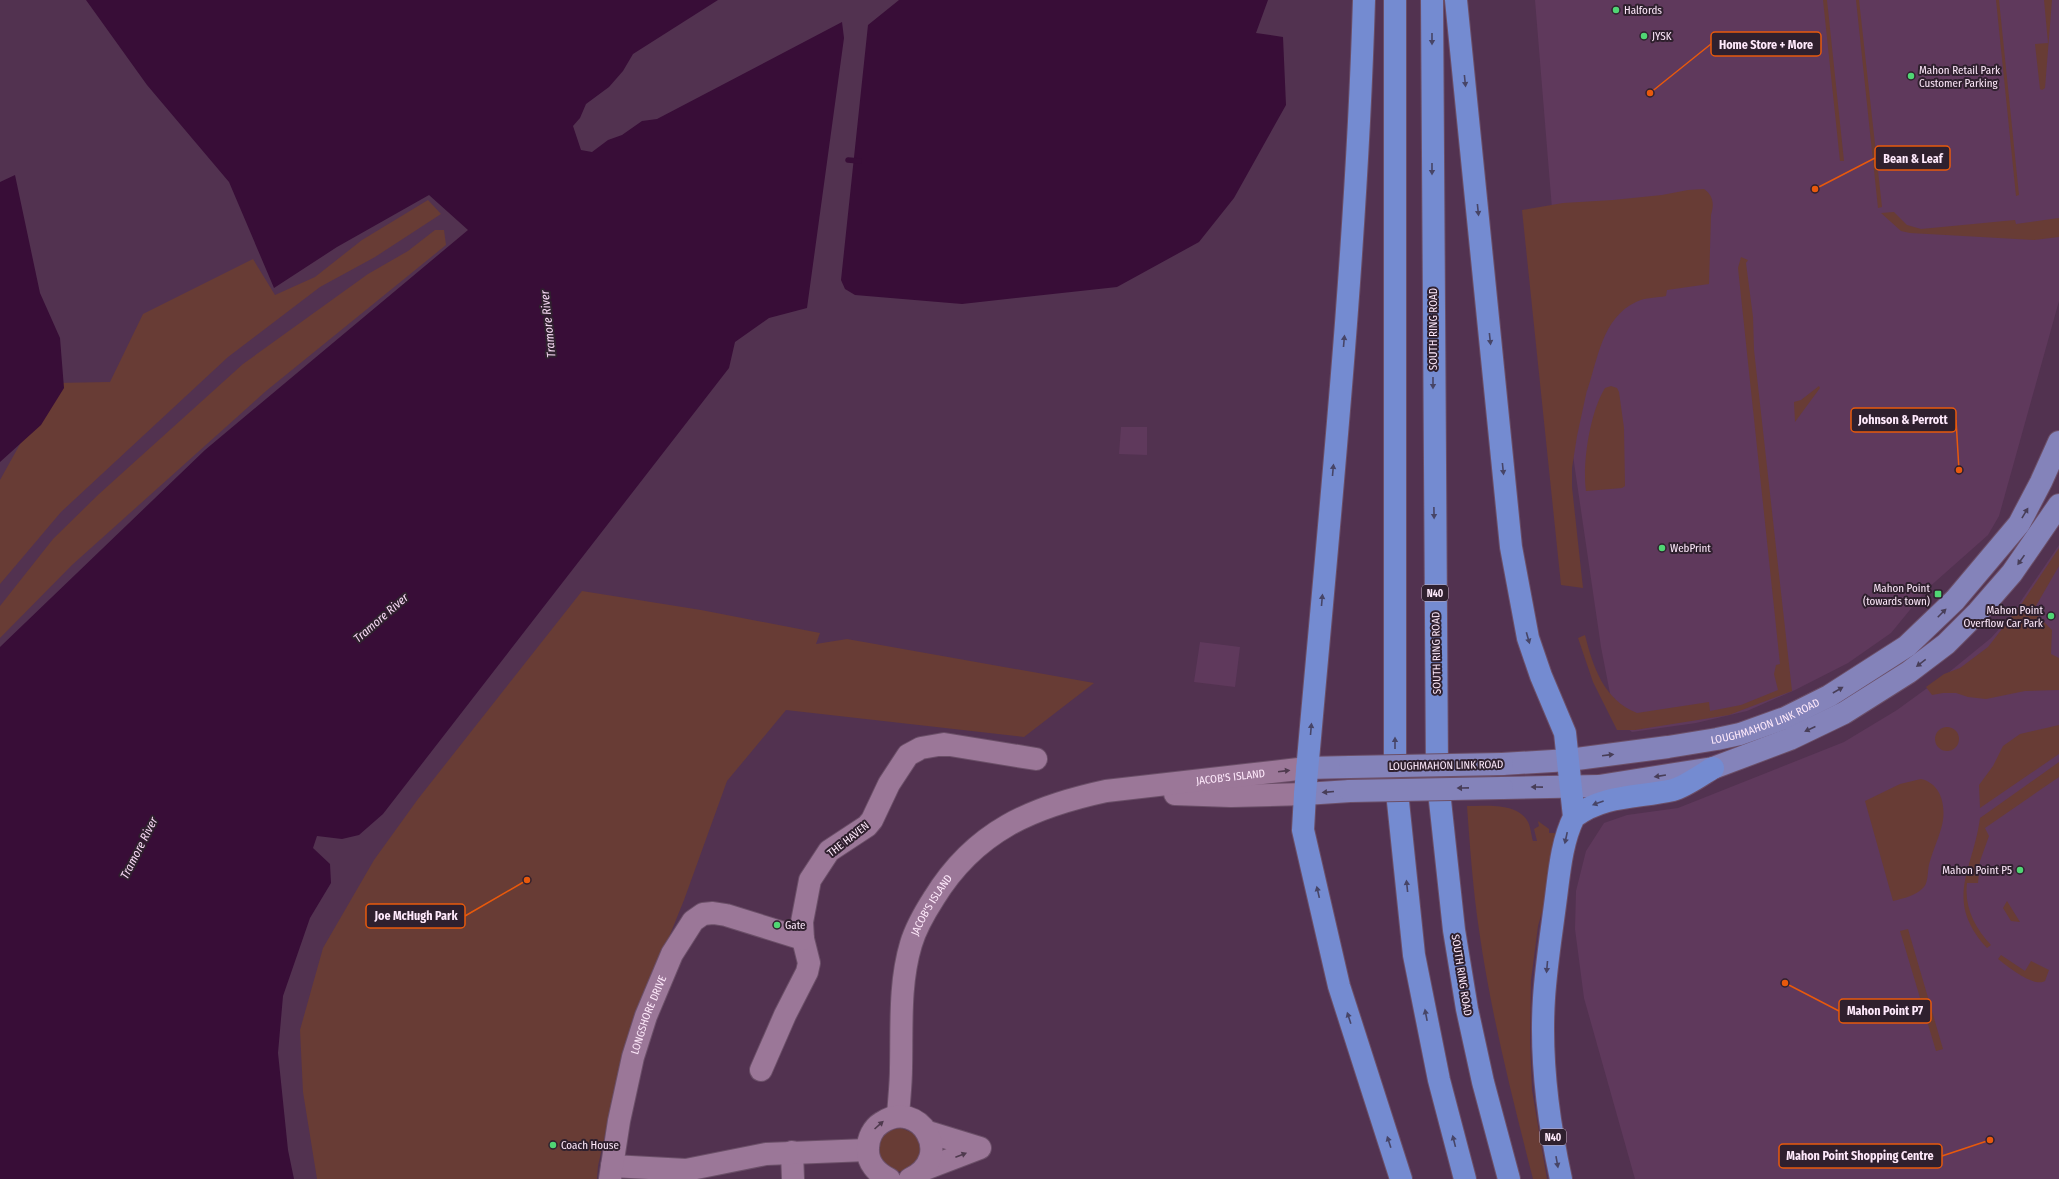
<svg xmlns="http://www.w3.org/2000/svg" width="2059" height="1179" viewBox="0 0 2059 1179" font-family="'Fira Sans Condensed',sans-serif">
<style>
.built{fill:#5f395c}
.green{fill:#683c35}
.water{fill:#380d37}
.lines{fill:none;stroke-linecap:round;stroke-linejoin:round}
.stream{stroke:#380d37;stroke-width:5.5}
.minor-casing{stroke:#6b4f68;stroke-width:24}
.major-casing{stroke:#6b4f68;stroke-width:24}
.highway-casing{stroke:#6b4f68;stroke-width:24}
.minor{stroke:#9b7798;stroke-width:22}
.major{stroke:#8483ba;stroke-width:22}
.highway{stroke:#748bd1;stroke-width:22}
.major-bridge-casing{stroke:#6b4f68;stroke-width:24;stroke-linecap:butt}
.major-bridge{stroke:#8483ba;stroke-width:22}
.oneway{fill:#474567}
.oneway2{fill:#483e58}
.oneway3{fill:#4f3a4e}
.poi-dot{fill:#50d674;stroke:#2f202e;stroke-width:1.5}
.labels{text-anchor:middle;stroke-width:4;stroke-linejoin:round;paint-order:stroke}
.shield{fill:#2f202e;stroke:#c0adbe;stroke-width:1}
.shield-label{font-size:10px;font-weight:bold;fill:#fee9fb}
.poi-label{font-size:11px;fill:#fee9fb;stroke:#2f202e;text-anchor:start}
.street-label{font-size:11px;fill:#fee9fb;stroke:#2f202e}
.water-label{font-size:12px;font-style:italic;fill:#f7d9f4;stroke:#2f202e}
.leader{fill:none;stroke:#e8590c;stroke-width:1.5}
.callout-dot{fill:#e8590c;stroke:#2f202e;stroke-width:1.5}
.callout{fill:#2f202e;stroke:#e8590c;stroke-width:1.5}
.callout-label{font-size:12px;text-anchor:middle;font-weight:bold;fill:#fee9fb}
</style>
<rect width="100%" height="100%" fill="#523250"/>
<path class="built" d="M1535,0H2059V301L1999,516L1988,535L1927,589L1891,633L1848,663L1795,690L1747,711L1696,723L1632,732L1623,725L1614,714L1601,647L1571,442Z
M1121,427H1147V455L1119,454Z
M2059,545V1179H1635L1584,998L1575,929L1576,891L1586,851L1604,823L1627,815L1678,808L1844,742L1897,710L1948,673L1991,638L2010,617Z
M1200,642L1240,647L1235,687L1194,682Z"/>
<path class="green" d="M1823,0H1827L1844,161H1840Z
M1856,0H1859L1882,207L1878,208Z
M1996,0H1999L2019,195L2016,196Z
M2044,0H2052L2045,88L2042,90L2040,89L2035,44L2048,43Z
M1704,189C1714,196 1714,205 1711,215L1709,284L1667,290L1666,296C1657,298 1645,297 1636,302C1602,318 1598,359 1587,391V390L1577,436L1572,468V487L1583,588L1561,585L1522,210L1563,203L1613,200L1662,195L1688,190Z
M428,200L441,214L375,257L320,287L228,357L61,512L0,584V480L54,383L110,382L143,314L253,259L275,295L315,277L362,240Z
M1894,212L1907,225L1921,229L2015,220L2016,224L2059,218V237L2034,240L1910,233L1901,231L1881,213Z
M435,230H444L446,245L266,391L72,565L0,638V606L53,539L99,494L243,364L368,274L408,251Z
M1741,257L1748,260L1746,263L1753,317L1754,350L1792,691L1729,715L1635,730H1617L1593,682L1578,638L1585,635C1593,667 1604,700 1637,713L1709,702L1710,711L1741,705L1778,690L1774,674L1776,665L1780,664L1738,268Z
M1611,386L1617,388L1619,392L1624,428L1625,486L1622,488L1586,491C1582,464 1590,412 1605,388Z
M1819,386L1820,388L1795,422L1794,402L1801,400Z
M2059,548V566L2033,611L2052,630L2051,654L2059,658V690L2025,691L1986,699L1968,697L1956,693H1943L1932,695L1926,687L1944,674L1960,668L1988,647L2022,603Z
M582,591L701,610L820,633L816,644L847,639L1094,683L1024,737L786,710L727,781L684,900L625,1046L598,1166L597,1179H317L303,1092L300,1030L323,948L374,860L418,799Z
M2059,725V754L1980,808L1979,785L1993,766L2003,746L2020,734Z
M1935 739a12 12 0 1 1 24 0a12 12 0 1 1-24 0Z
M2059,762V777L1985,828L1989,836L1980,861L1978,883H1967C1964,907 1975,928 1991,945L1987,948C1943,900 1973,871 1980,818Z
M1921,779C1943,784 1947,810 1941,829C1938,840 1933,850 1930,861C1927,869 1929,881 1924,887C1916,896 1904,898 1893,901L1865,801L1900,784Z
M1467,806C1485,806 1518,802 1528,822C1531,828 1531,835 1533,841H1537L1534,829L1539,826L1538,821L1549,829V833H1558L1548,891L1538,926L1531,980L1530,1041L1532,1090L1547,1179H1533C1512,1097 1491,1014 1479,930C1473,889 1470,848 1467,806Z
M2007,901L2020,922L2011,921L2003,908Z
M1908,929L1943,1049L1936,1051L1900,931Z
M2001,955L2025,971L2031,961L2049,970L2045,981C2034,988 2007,966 1998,959Z
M901,1128L915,1134L922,1147L920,1161C898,1175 901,1175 880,1160C878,1141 880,1131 901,1128Z"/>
<path class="water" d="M86,0H718L633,54L623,71L609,87L586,104L580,118L573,126L581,150L592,152L608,140L622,135L642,121L657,119L842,22L844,38L807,308L769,318L735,342L729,368L383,814L359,835L342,839L317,836L313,848L330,864L331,883L310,918L283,996L278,1053L288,1150L294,1179H0V647L205,450L468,230L429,195L337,247L274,288L229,182L147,85Z
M899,0H1268L1256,33L1283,37L1286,105L1234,198L1199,242L1117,287L962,304L855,295L845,289L841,280L868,25Z
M15,175L40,293L60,338L64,388L41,425L0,462V182Z"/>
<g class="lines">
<path class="stream" d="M848,160L859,161"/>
<defs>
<g id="minor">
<path d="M1175,794L1231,796L1305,794"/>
<path d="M761,1070L785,1015L807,972L809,963L803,939L802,922L810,880L829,851L867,826L872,820L889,784L908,755L921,748L944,744L1036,759"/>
<path id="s1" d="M898,1116C899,1100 901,1084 901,1068C902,1027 899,984 911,944C916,927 925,912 934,898C975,831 1032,807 1106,791L1307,768"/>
<path d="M792,1152L793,1179"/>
<path d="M612,1166L686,1170L766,1154L867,1150"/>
<path d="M925,1169L980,1148L928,1132"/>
<path id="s2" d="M610,1179L619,1121L633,1057L646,1016L672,954L693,921L703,914L713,913L726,915L803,939"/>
<path d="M889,1179C877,1173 867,1163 868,1148C868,1138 873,1128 881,1123C919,1097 956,1157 910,1179"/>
</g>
<g id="major">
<path id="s3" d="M1502,764L1569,760L1668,747L1717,739L1740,734L1785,718L1829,696L1907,646L1955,600L2019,524L2041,482L2059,442"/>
<path d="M1307,768L1350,767"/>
<path d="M1502,788L1599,786L1713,768L1790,739L1844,713L1909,672L1946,644L1978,612L2012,573L2059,505"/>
<path d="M1305,794L1350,791"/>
</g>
<path id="highway" d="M1364,0C1356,265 1328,530 1305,794L1303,830L1339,986L1401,1179
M1395,0V773L1414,955L1439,1080L1465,1179
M1432,0L1437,773L1454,930L1467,1009L1483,1082L1509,1179
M1456,0L1511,547L1528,638L1541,676L1565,733L1574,817C1561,843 1559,876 1555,905C1551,936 1546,967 1544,998C1540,1059 1548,1120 1561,1179
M1574,817C1605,794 1638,798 1673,790C1685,787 1703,774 1713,768"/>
</defs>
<use href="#minor" class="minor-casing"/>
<use href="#major" class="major-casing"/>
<use href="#highway" class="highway-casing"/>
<use href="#minor" class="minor"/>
<use href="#major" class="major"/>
<use href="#highway" class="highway"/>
<defs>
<path id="major-bridge" d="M1350,767L1502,764
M1350,791L1502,788"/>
</defs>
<use href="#major-bridge" class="major-bridge-casing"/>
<use href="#major-bridge" class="major-bridge"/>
</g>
<defs><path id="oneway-solid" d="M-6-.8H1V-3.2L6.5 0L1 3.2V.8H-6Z"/></defs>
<g class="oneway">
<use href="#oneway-solid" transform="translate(1432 39) rotate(90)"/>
<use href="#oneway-solid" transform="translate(1465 81) rotate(84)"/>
<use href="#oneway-solid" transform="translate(1432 169) rotate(90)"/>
<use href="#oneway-solid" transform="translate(1478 210) rotate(84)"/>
<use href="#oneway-solid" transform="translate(1490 339) rotate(84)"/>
<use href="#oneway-solid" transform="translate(1344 341) rotate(-85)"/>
<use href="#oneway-solid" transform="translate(1433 383) rotate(90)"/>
<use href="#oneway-solid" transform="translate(1503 469) rotate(84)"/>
<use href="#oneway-solid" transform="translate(1333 470) rotate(-85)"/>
<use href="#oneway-solid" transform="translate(1434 513) rotate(89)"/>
<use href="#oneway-solid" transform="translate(1322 600) rotate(-85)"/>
<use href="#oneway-solid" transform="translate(1528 638) rotate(74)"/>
<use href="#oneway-solid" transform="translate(1311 729) rotate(-85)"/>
<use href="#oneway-solid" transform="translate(1395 743) rotate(-90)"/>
<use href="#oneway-solid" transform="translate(1598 803) rotate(160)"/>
<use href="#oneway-solid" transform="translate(1566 838) rotate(102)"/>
<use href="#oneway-solid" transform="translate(1407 886) rotate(-96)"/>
<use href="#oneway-solid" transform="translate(1318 892) rotate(-103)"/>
<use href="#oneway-solid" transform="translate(1547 967) rotate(95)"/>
<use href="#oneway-solid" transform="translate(1426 1015) rotate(-101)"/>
<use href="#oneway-solid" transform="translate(1349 1018) rotate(-108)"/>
<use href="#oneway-solid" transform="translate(1454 1141) rotate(-104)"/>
<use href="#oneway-solid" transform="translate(1389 1142) rotate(-108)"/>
<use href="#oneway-solid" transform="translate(1557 1162) rotate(80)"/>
</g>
<g class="oneway2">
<use href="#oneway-solid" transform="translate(2025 513) rotate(-59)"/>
<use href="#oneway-solid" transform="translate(2021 560) rotate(125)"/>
<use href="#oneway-solid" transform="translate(1942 613) rotate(-45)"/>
<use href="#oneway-solid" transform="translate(1921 663) rotate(142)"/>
<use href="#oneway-solid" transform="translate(1838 690) rotate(-30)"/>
<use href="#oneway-solid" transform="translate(1810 729) rotate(155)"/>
<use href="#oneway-solid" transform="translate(1608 755) rotate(-7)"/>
<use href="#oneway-solid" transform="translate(1660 776) rotate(171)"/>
<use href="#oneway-solid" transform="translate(1537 787) rotate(-179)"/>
<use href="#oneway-solid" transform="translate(1463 788) rotate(179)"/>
<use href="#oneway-solid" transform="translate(1328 792) rotate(175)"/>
</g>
<g class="oneway3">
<use href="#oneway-solid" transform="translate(1284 771) rotate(-7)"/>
<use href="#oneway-solid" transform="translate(879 1125) rotate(-42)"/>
<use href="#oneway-solid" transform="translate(961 1155) rotate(-21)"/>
</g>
<g class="poi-dot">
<circle cx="1616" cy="10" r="4"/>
<circle cx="1644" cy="36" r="4"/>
<circle cx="1911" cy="76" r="4"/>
<circle cx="1662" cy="548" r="4"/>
<rect x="1934" y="590" width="8" height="8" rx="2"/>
<circle cx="2051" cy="616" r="4"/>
<circle cx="2020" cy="870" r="4"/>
<circle cx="777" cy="925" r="4"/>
<circle cx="553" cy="1145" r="4"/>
</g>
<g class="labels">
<g class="shield">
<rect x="1422" y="585" width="26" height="16" rx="3"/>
<rect x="1540" y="1129" width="26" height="16" rx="3"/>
</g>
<g class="shield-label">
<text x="1435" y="597">N40</text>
<text x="1553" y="1141">N40</text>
</g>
<g class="poi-label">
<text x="1624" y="14">Halfords</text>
<text x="1652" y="40">JYSK</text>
<text x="1919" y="74">Mahon Retail Park<tspan x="1919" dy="13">Customer Parking</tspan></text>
<text x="1670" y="552">WebPrint</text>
<text x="1930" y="592" text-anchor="end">Mahon Point<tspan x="1930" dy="13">(towards town)</tspan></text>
<text x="2043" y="614" text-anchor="end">Mahon Point<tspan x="2043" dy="13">Overflow Car Park</tspan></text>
<text x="2012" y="874" text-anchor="end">Mahon Point P5</text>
<text x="785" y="929">Gate</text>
<text x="561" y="1149">Coach House</text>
</g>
<g class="street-label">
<text transform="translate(1433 329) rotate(-90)" y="4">SOUTH RING ROAD</text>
<text transform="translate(1436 653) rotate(-91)" y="4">SOUTH RING ROAD</text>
<text dy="4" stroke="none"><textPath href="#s3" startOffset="268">LOUGHMAHON LINK ROAD</textPath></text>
<text transform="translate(1446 765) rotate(-1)" y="4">LOUGHMAHON LINK ROAD</text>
<text dy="4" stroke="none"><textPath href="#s1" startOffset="559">JACOB'S ISLAND</textPath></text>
<text transform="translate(848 839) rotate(-38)" y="4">THE HAVEN</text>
<text dy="4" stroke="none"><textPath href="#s1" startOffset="217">JACOB'S ISLAND</textPath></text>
<text transform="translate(1462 975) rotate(81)" y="4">SOUTH RING ROAD</text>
<text dy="4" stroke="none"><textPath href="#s2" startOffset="169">LONGSHORE DRIVE</textPath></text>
</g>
<g class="water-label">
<text transform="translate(548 324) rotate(-96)" y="4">Tramore River</text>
<text transform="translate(381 618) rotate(-41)" y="4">Tramore River</text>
<text transform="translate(139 848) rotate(-63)" y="4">Tramore River</text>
</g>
</g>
<path class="leader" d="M1650 93L1711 44M1815 189L1875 158M1959 470L1956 420M527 880L465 916M1785 983L1839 1011M1990 1140L1942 1156"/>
<g class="callout-dot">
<circle cx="1650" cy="93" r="4"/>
<circle cx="1815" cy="189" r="4"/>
<circle cx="1959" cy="470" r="4"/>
<circle cx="527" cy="880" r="4"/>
<circle cx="1785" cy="983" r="4"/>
<circle cx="1990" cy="1140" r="4"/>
</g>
<g class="callout">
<rect x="1711" y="32" width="110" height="24" rx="4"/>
<rect x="1875" y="146" width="75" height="24" rx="4"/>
<rect x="1851" y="408" width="105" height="24" rx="4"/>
<rect x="366" y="904" width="99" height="24" rx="4"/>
<rect x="1839" y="999" width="92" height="24" rx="4"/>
<rect x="1779" y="1144" width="163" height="24" rx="4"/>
</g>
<g class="callout-label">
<text x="1766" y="49">Home Store + More</text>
<text x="1913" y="163">Bean &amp; Leaf</text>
<text x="1903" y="424">Johnson &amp; Perrott</text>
<text x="416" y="920">Joe McHugh Park</text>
<text x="1885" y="1015">Mahon Point P7</text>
<text x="1860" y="1160">Mahon Point Shopping Centre</text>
</g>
</svg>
